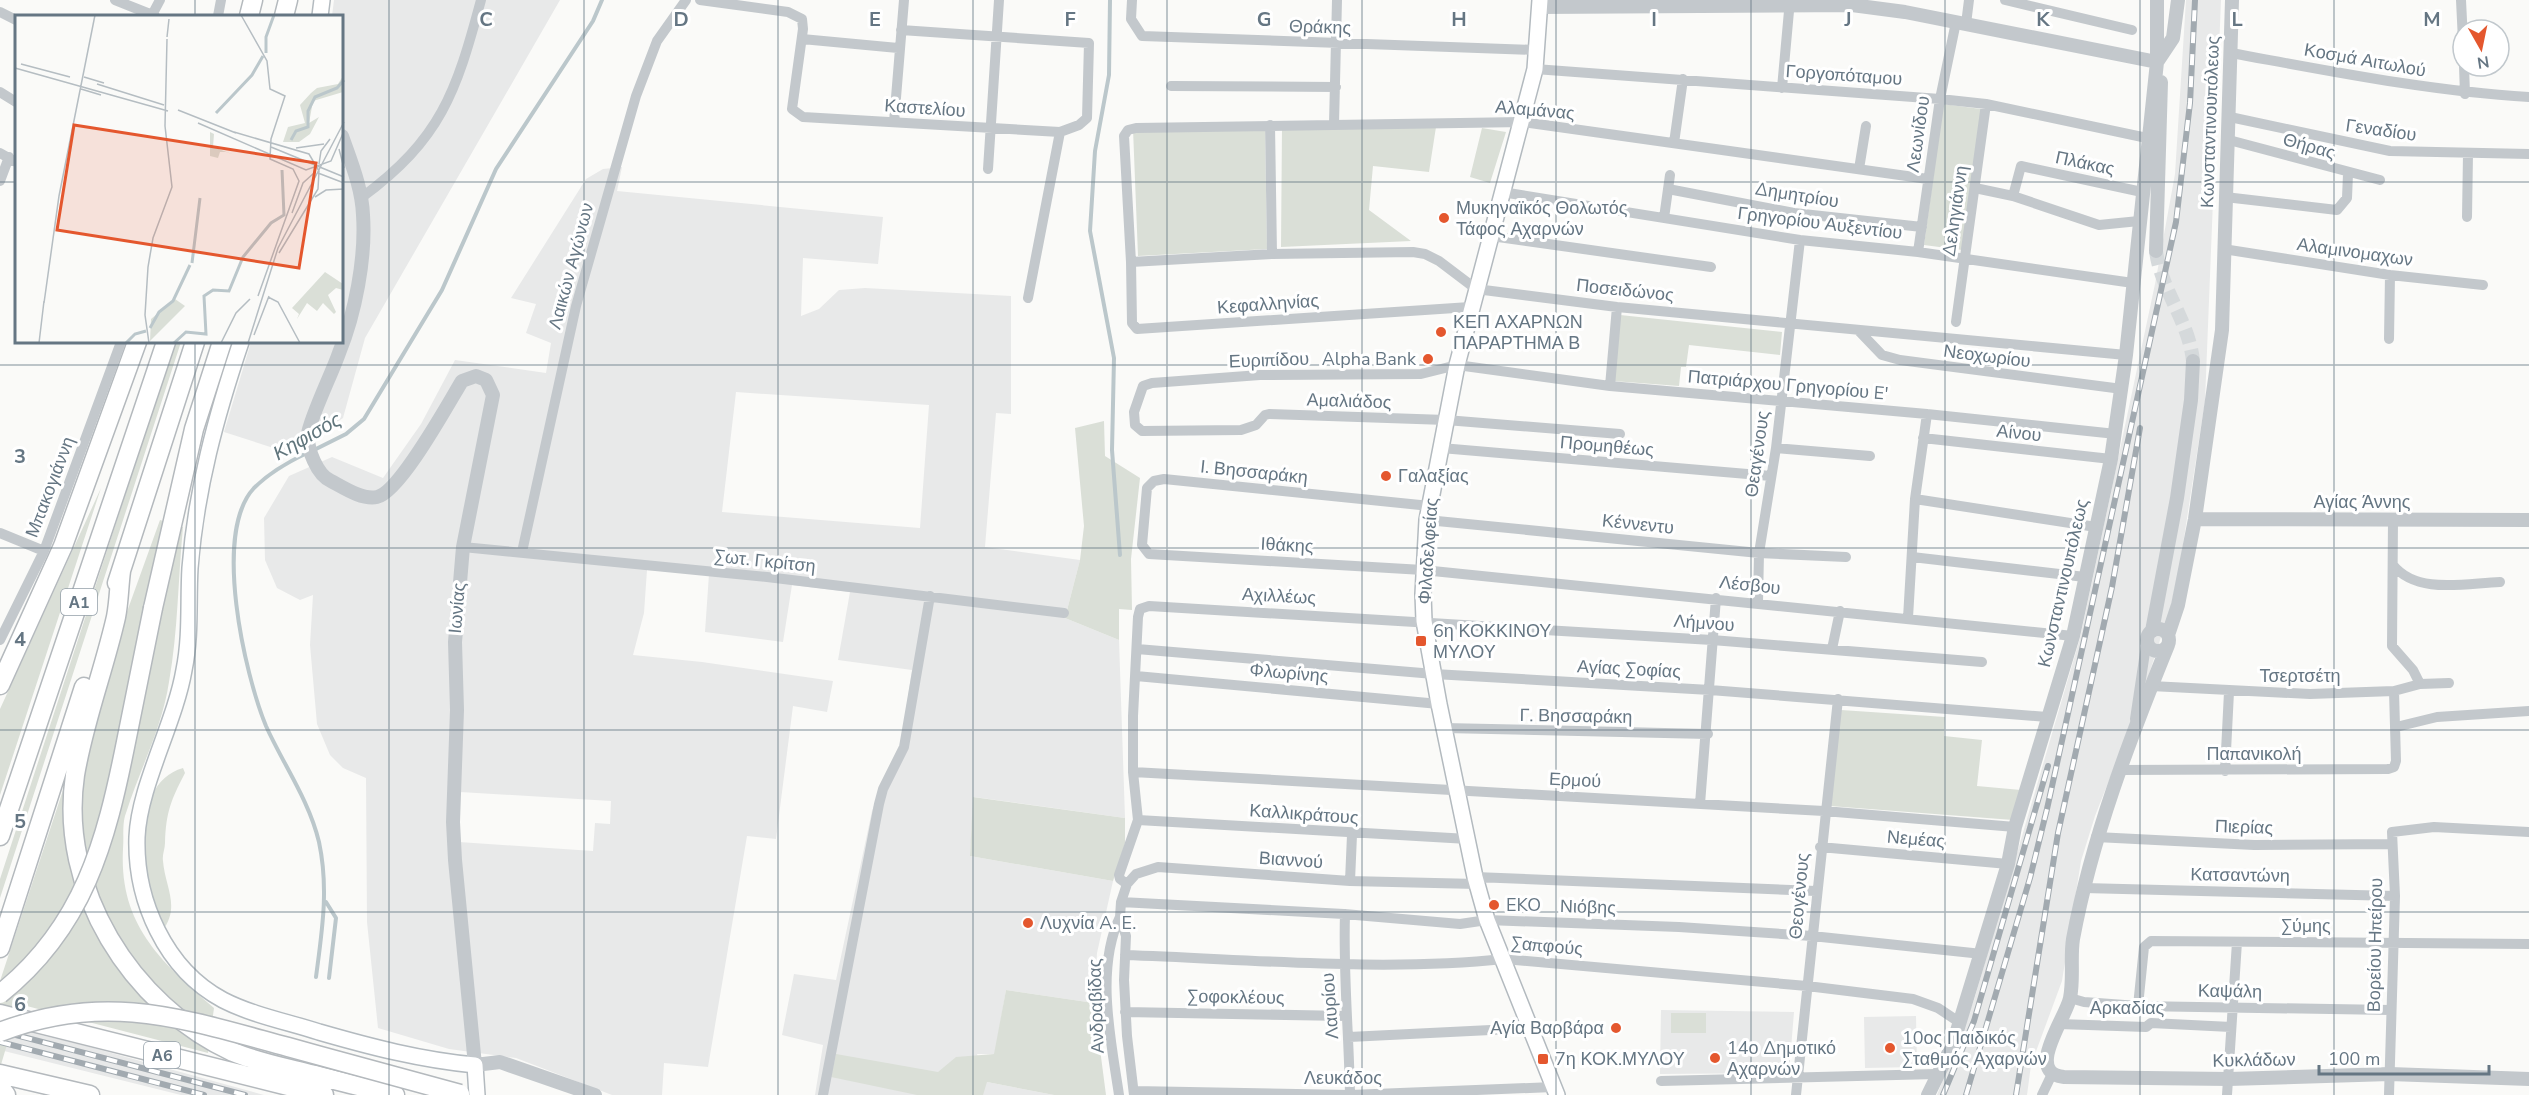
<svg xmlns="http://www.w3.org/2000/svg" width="2529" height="1095" viewBox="0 0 2529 1095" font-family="'Nunito Sans',sans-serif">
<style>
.built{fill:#e8e9e9;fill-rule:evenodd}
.green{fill:#dadfd7}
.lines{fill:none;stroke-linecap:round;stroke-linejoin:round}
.stream{stroke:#bbc7cb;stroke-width:4}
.tertiary-tunnel{stroke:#d5d9db;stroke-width:14;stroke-dasharray:14 7;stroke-linecap:butt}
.secondary-casing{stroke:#b3babf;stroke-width:18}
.motorway-casing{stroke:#b4b9bd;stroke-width:21}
.minor{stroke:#c3c8cc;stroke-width:10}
.tertiary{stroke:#c3c8cc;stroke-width:14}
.secondary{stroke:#fff;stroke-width:15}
.motorway{stroke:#fff;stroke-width:18}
.rail-casing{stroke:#a2aab0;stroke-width:6}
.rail{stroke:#fff;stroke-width:4;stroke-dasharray:11;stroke-linecap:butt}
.motorway-bridge-casing{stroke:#b4b9bd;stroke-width:21;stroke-linecap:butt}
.motorway-bridge{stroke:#fff;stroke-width:18}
.grid{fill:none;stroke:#657683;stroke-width:1.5;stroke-opacity:0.55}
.poi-dot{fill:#e4572e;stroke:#fff;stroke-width:2}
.labels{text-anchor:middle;stroke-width:6;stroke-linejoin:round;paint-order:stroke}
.shield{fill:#fff;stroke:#939fa8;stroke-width:1.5}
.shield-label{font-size:16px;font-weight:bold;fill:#657683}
.street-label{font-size:18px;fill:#657683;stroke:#fff}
.poi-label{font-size:18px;fill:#657683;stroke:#fff;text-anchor:start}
.water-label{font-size:20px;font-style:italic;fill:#60757c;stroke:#fff}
.inset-river{fill:none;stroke:#bbc7cb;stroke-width:3}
.inset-road{fill:none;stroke:#b5bdc2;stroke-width:1.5}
.view{fill:#e4572e;fill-opacity:0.15;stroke:#e4572e;stroke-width:3}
.inset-edge{fill:none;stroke:#657683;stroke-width:3}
.grid-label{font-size:20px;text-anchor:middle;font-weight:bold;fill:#657683;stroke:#fff;stroke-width:6;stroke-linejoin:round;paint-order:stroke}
</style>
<rect width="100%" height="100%" fill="#fafaf8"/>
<path class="built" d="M334,0H560L365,338L343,418L289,453L224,432L251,342H342V16H332Z
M2186,0H2221L2205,401L2180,564L2171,606L2141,699L2095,816L2081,861L2062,981L2031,1065L2027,1095H1937L1974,1000L2080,638L2155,284L2175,174Z
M622,167L617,191L883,217L878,264L803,258L801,316L819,309L839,290L865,288L1011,296V414L996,413L985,547L1080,560L1065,618L1119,640L1125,818L974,797L970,856L1113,881L1097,953L1094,1003L1006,990L995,1054H977L987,1082L1054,1095H815L823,1045L782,1035L794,974L836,980L872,811L882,784L897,771L912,670L838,660L850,592L792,585L783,642L705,632L709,574L647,570L644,613L633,655L702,662L833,681L827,712L793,706L776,839L747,836L708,1067L664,1063L662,1095H612L516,1058L449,1049L378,1028L367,922L366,778L343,768L330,755L317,724L310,645L313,595L300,600L277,588L265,560L264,518L289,476L332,457L383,478L421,424L455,360L546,373L551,343L526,333L536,304L511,298L586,179L603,169ZM736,392L929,405L920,528L722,512ZM460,792L611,801L610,824L595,823L593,851L459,842Z
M1661,1010L1794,1012L1789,1073L1660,1074Z
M1916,1016L1917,1067L1865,1068L1864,1017Z
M0,1025L86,1046L264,1095H181L0,1050Z"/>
<path class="green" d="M1943,104L1981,109L1962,250L1924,245Z
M1282,127H1436L1429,172L1373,166L1369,210L1411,241L1281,247Z
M1482,128L1506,132L1490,183L1470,177Z
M1133,129H1265L1267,249L1138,256Z
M1620,315L1782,332L1780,355L1689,345L1686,367H1681L1679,386L1613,381Z
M175,342H181L0,898V879Z
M1104,421L1105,456L1140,478L1131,559L1132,610L1119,609V640L1065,618L1080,560L1084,526L1075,428Z
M101,488L0,795V709Z
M160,520L183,527C178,579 178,632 169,682C162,728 140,769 126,813C122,823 124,837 123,849C119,925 161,962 214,1008L208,1053L19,1004L0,1068V981L65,784Z
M1841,710L1945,717L1944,736L1982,740L1977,786L2021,790L2013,820L1830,806Z
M183,768L185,773C171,800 166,812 165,843C165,849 162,855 163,861C165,887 181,907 162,931C145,889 124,785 183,768Z
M973,797L1125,818V843L1113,881L970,856Z
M1006,990L1094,1003L1106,1095H1054L987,1082L983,1095H917L831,1077L836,1054L938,1072L956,1057L994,1054Z
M1671,1013H1706V1033H1671Z"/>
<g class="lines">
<path class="stream" d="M1110,0L1109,75L1095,151L1090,231L1114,358L1112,450L1120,555
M314,450L346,434L364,419L442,290L496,169L593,21L602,0
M307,453C288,462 269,473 254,488C212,533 245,675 266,726C283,764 309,800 319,842C329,889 322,931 316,977
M326,902L336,918L329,978"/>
<path class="tertiary-tunnel" d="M2156,251C2161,290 2189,321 2193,361"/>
<defs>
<path id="secondary" d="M1540,0L1535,69L1457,365L1427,520L1423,594L1424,621L1439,704L1475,877L1487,920L1557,1095
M320,16L322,0
M241,342C216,416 196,490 190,568C188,602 191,636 184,670C175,723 139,786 137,837C135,900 165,969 223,1000C252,1015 288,1022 319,1032C371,1047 421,1060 475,1065L477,1095"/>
<path id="motorway" d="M249,16L253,0
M284,16L288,0
M121,571C119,586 119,602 116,617C104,670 84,721 75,775C58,889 131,1005 233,1052C252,1060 274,1065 294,1070C328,1078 361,1087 395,1095
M117,583L195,342
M153,608L194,429L222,342
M0,685L63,546L137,342
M0,836L166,342
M0,948L84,687
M0,1014L324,1095
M0,1074L90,1095
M0,1087L6,1095"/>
</defs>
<use href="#secondary" class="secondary-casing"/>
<use href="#motorway" class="motorway-casing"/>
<path class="minor" d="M115,0L155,16
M700,0L788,12L802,19L803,29L792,109L803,117L1060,132L1079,125L1087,118L1089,43L901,30
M1132,0L1131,19L1142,36L1536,50
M2005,0L2132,30
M2461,0L2463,41
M0,12L16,20
M152,15L160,0
M218,16L221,0
M1966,24L1969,0
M802,39L898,48
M2231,53C2330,71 2428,91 2529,97
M2464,66L2465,94
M1535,69L1940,99L1986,104L2147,138
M1171,86L1336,87
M1782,88L1790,0
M0,92L16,102
M2230,117L2390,151L2529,154
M894,122L904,0
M1334,124L1337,0
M1270,125L1272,254
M2229,140L2380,180
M1674,143L1683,79
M0,153L16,162
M988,169L999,0
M1859,169L1866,126
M0,181L9,157
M1975,188L2013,196L2099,225L2139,221
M1668,189L1794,213L1922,227
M1502,192L1800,240L1918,252L2133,283
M2013,196L2021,166L2142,192
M2225,197L2337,210L2347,198L2348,174
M361,198C441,139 456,93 481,0
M2467,217L2468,154
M1664,218L1670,175
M1491,236L1711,267
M2223,249L2390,275L2483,285
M1918,252L1940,99L1956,22
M1131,262L1272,254L1413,252L1425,254L1439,261L1476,289L1617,307L2126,355
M1028,298L1060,132
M1470,307L1137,329L1132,323L1131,262L1124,136L1128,130L1136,128L1523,122L1928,179
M1956,322L1986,104
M1859,331L1882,355L1900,360L2122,389
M2389,339L2390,275
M1610,386L1617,307
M1620,434L1446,420L1269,414L1265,415L1256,425L1241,430L1142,431L1135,425L1134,412L1143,386L1152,383L1260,375L1421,374L1457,365L1610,386L1927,414L2116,434
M1923,438L2111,459
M1441,448L1771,476
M1776,448L1870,456
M1915,499L2096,527
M1430,506L1164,479L1154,481L1147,488L1142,545L1149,554L1423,570L2073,636
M1427,520L1759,553L1846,557
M2393,520L2392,646L2413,670L2420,684
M0,533L44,551
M463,547L767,577L1064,613
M522,552L576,306L636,96L657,41L686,0
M1912,557L2085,577
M2393,565C2417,595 2466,583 2500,582
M1758,602L1759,553L1776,448L1800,240
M1908,618L1915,499L1927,414
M0,640L44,551L121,342
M1137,649L1434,674L1710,690L2047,717
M1832,649L1840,611
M1136,676L1439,704
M2151,686L2310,694L2394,691L2420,684L2449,683
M2135,719L2147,639
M2396,727L2437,717L2529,711
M1444,728L1708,734
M2120,770L2388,769L2394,767L2396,761L2394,691
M2225,771L2229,692
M1133,772L1824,811L2015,827
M1700,804L1716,598
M1138,820L1468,839
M2096,837L2254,845L2392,844
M1820,847L2008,864
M1475,877L1816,891
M1350,881L1352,835
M1127,884L1120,879L1119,875L1138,820L1133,772V716L1138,617L1140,609L1149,606L1712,640L1982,662
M2084,888L2395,896
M1121,902L1344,914L1460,924L1487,920L1679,927L1812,936L1982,954
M1345,914C1343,975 1349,1034 1350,1095
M1125,955C1248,959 1381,972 1504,959L1807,986L1913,999L1938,1008L1959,1022
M2070,998L2084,1002L2138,1006L2390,1010
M2138,1006L2144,947L2151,941L2529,944
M1125,1012L1346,1016
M2059,1024L2146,1027L2151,1023L2231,1027
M1349,1037L1530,1028
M1661,1081L1936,1074
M1134,1091L1350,1095L1553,1087
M823,1095L879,804L883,789L904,747L930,596
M1119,1095C1111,1040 1095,969 1120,917
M1134,1095L1127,1036L1124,980L1126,936L1120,917L1121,902L1127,884L1136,874L1158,867L1350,881L1477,884
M1796,1095L1838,699
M2042,1095L2052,1074
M2227,1095L2237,942
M2389,1095L2395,896L2392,832L2434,827L2529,832"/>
<path class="tertiary" d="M1540,7L1852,5L1905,12L2157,62
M2157,62L2173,38L2178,0
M342,136C351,162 362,188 363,215C366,258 355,314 339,353C333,371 310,418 308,434C307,449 317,475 331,481C344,488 362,500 377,497C400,492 448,404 462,381L476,376L486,380L493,395L463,547L455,642L457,710L453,822L455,860L475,1065L500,1062L595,1095
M2156,251L2161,82
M2195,519L2529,520
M2147 640a11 11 0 1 1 22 0a11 11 0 1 1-22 0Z
M2152,631L2177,498L2191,400L2193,361
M2168,635L2178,605L2195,519L2222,330L2232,0
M2168,645C2129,741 2092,837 2073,939C2070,958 2074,978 2070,998C2066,1018 2024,1073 2064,1077L2229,1079L2390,1074L2529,1079
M1928,1095L1953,1044L2008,864L2015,827L2073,636L2111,459L2126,355L2157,62V0"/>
<use href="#secondary" class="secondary"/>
<use href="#motorway" class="motorway"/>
<defs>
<path id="rail" d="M0,1031L245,1095
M0,1042L204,1095
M1943,1095L1974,1021L2048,766
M1966,1095L2030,878L2047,809L2176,222L2190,103L2195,0
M2016,1095L2058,833L2112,587L2140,428"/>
</defs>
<use href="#rail" class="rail-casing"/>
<use href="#rail" class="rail"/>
<defs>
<path id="motorway-bridge" d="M0,994C84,927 106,842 126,742C135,697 144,652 153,608
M0,1032C106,991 184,1019 288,1047C345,1063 402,1078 460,1094"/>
</defs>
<use href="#motorway-bridge" class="motorway-bridge-casing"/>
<use href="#motorway-bridge" class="motorway-bridge"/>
</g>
<path class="grid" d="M195,0V16M389,0V1095M584,0V1095M778,0V1095M973,0V1095M1167,0V1095M1362,0V1095M1556,0V1095M1751,0V1095M1945,0V1095M2140,0V1095M2334,0V1095M0,182H16M342,182H2529M195,342V1095M0,365H2529M0,548H2529M0,730H2529M0,912H2529"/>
<g class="poi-dot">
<circle cx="1444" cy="218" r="6"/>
<circle cx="1441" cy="332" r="6"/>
<circle cx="1428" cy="359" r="6"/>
<circle cx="1386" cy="476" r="6"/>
<rect x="1415" y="635" width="12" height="12" rx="3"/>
<circle cx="1494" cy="905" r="6"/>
<circle cx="1028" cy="923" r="6"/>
<circle cx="1616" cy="1028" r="6"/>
<circle cx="1890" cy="1048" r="6"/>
<circle cx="1715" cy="1058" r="6"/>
<rect x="1537" y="1053" width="12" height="12" rx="3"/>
</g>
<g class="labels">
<g class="shield">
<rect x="61" y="589" width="36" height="26" rx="4.5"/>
<rect x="144" y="1042" width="36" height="26" rx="4.5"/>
</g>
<g class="shield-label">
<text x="79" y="608">Α1</text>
<text x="162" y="1061">Α6</text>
</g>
<g class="street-label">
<text transform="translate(1320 27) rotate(2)" y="6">Θράκης</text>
<text transform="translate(2365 60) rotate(10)" y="6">Κοσμά Αιτωλού</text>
<text transform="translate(1844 75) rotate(4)" y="6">Γοργοπόταμου</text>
<text transform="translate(925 108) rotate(4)" y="6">Καστελίου</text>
<text transform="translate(1535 110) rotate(5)" y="6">Αλαμάνας</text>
<text transform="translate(2210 122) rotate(-88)" y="6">Κωνσταντινουπόλεως</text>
<text transform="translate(2381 130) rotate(8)" y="6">Γεναδίου</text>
<text transform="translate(1918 134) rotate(-82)" y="6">Λεωνίδου</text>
<text transform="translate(2309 146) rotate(16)" y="6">Θήρας</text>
<text transform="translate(2085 163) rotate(12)" y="6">Πλάκας</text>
<text transform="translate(1797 195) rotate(9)" y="6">Δημητρίου</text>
<text transform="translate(1955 211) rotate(-82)" y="6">Δεληγιάννη</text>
<text transform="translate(1820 223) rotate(7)" y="6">Γρηγορίου Αυξεντίου</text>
<text transform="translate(2355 252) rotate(8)" y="6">Αλαμινομαχων</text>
<text transform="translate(571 266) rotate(-75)" y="6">Λαικών Αγώνων</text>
<text transform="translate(1625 290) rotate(6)" y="6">Ποσειδώνος</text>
<text transform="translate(1268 304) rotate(-4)" y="6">Κεφαλληνίας</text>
<text transform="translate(1987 356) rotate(7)" y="6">Νεοχωρίου</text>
<text transform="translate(1269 360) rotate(-2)" y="6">Ευριπίδου</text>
<text transform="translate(1788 385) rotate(5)" y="6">Πατριάρχου Γρηγορίου E'</text>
<text transform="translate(1349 401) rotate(2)" y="6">Αμαλιάδος</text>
<text transform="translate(2019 433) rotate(6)" y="6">Αίνου</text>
<text transform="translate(1607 446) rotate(5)" y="6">Προμηθέως</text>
<text transform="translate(1757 454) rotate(-82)" y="6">Θεαγένους</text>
<text transform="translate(1254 472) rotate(6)" y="6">Ι. Βησσαράκη</text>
<text transform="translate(50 487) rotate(-69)" y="6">Μπακογιάννη</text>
<text x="2362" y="508">Αγίας Άννης</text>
<text transform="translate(1638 524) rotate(6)" y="6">Κέννεντυ</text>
<text transform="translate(1287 545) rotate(3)" y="6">Ιθάκης</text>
<text transform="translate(1428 551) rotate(-86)" y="6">Φιλαδελφείας</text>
<text transform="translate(765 561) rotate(6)" y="6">Σωτ. Γκρίτση</text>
<text transform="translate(2063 583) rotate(-77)" y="6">Κωνσταντινουπόλεως</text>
<text transform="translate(1750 585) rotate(6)" y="6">Λέσβου</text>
<text transform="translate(1279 596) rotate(3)" y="6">Αχιλλέως</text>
<text transform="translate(457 608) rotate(-85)" y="6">Ιωνίας</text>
<text transform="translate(1704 623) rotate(4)" y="6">Λήμνου</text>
<text transform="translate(1629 669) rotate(3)" y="6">Αγίας Σοφίας</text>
<text transform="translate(1289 673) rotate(5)" y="6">Φλωρίνης</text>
<text x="2300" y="682">Τσερτσέτη</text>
<text transform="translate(1576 716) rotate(1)" y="6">Γ. Βησσαράκη</text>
<text x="2254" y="760">Παπανικολή</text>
<text transform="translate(1575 780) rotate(3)" y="6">Ερμού</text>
<text transform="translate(1304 814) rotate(4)" y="6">Καλλικράτους</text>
<text transform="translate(2244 827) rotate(2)" y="6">Πιερίας</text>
<text transform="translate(1916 839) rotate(5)" y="6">Νεμέας</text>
<text transform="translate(1291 860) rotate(4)" y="6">Βιαννού</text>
<text transform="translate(2240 875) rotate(1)" y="6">Κατσαντώνη</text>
<text transform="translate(1799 896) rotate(-85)" y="6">Θεογένους</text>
<text transform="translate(1588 907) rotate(2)" y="6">Νιόβης</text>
<text x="2306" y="932">Σύμης</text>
<text transform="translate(2375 945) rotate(-89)" y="6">Βορείου Ηπείρου</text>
<text transform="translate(1547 946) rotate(5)" y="6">Σαπφούς</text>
<text transform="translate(2230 991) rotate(1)" y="6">Καψάλη</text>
<text transform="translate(1236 997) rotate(1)" y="6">Σοφοκλέους</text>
<text transform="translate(1096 1006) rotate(-92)" y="6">Ανδραβίδας</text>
<text transform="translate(1330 1006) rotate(-94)" y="6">Λαυρίου</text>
<text x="2127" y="1014">Αρκαδίας</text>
<text transform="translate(2254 1060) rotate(-1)" y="6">Κυκλάδων</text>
<text x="1343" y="1084">Λευκάδος</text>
</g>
<g class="poi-label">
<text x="1456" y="214">Μυκηναϊκός Θολωτός<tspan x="1456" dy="21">Τάφος Αχαρνών</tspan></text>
<text x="1453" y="328">ΚΕΠ ΑΧΑΡΝΩΝ<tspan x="1453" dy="21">ΠΑΡΑΡΤΗΜΑ Β</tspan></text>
<text x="1416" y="365" text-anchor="end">Alpha Bank</text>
<text x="1398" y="482">Γαλαξίας</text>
<text x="1433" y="637">6η ΚΟΚΚΙΝΟΥ<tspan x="1433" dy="21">ΜΥΛΟΥ</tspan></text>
<text x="1506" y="911">EKO</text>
<text x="1040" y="929">Λυχνία A. E.</text>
<text x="1604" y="1034" text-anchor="end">Αγία Βαρβάρα</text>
<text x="1902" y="1044">10ος Παιδικός<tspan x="1902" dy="21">Σταθμός Αχαρνών</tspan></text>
<text x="1727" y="1054">14ο Δημοτικό<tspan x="1727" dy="21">Αχαρνών</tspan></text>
<text x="1555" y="1065">7η ΚΟΚ.ΜΥΛΟΥ</text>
</g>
<g class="water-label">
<text transform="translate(307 436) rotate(-30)" y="7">Κηφισός</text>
</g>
</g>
<g transform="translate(15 15)">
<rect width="328" height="328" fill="#fafaf8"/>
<path d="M328,61V77L298,86L294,108L304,102L295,119L284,127H268L273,112L290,108L285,90L296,78L302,73L323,69ZM195,117L199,119L198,132L220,140L211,137H205L203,143L195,141ZM310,257L328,269V275L321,273L313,280L321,297L319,299L308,288L302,296L292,288L282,304L284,299L277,293ZM160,284L170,291L135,326L136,304Z" fill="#dadfd7"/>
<path class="inset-river" d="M251,38V22L259,0M201,98L237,60L248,41M276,125L281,116L293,112V96L300,82L322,73L329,65M177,248L185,183M135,313L144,297L158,286L175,250M111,328L120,319L131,316M159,328L171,317L191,319L189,281L198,275L214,276L228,242L256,208L269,200L267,155"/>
<path class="inset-road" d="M226,0L252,46L255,74L270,81L256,124L255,144L278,154L284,166L243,281M152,22L154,4M6,49L55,62M0,53L153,96M69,62L89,68M82,69L149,90M66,74L86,80M163,95L221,118M183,108L291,155L316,146L329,116M219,117L294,139L304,156L303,174L264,238M256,132L329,162M281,133L309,129M324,134L329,153M304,149L306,136L315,124M303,158L329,168M300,182L311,175L329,174M277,198L288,168L299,158M253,282L263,287L285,328M29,288L44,181L80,0M239,320L254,281M24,328L29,286M134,328L130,300L133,252L138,223L157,172L150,111L152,24M206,328L221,298L235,284M233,328L263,233L329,107"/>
<path class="view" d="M59,110L301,148L284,253L42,215Z"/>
<rect width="328" height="328" class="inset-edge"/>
</g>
<g class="grid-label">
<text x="486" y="26">C</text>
<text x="681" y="26">D</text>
<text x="875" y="26">E</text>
<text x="1070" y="26">F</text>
<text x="1264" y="26">G</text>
<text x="1459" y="26">H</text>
<text x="1654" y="26">I</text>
<text x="1848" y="26">J</text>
<text x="2043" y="26">K</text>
<text x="2237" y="26">L</text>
<text x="2432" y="26">M</text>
<text x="20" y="463">3</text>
<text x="20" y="646">4</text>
<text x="20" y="828">5</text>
<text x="20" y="1011">6</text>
</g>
<g transform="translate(2481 48) rotate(171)"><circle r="28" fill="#ffffff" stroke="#c1c8cd" stroke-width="1.5"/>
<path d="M0-4.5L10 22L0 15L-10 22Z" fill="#e4572e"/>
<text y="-9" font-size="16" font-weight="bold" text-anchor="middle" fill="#657683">N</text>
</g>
<path d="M2319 1065v9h170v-9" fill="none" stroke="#657683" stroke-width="3"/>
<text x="2328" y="1065" font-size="18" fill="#657683" stroke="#ffffff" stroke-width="4.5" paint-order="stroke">100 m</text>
</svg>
